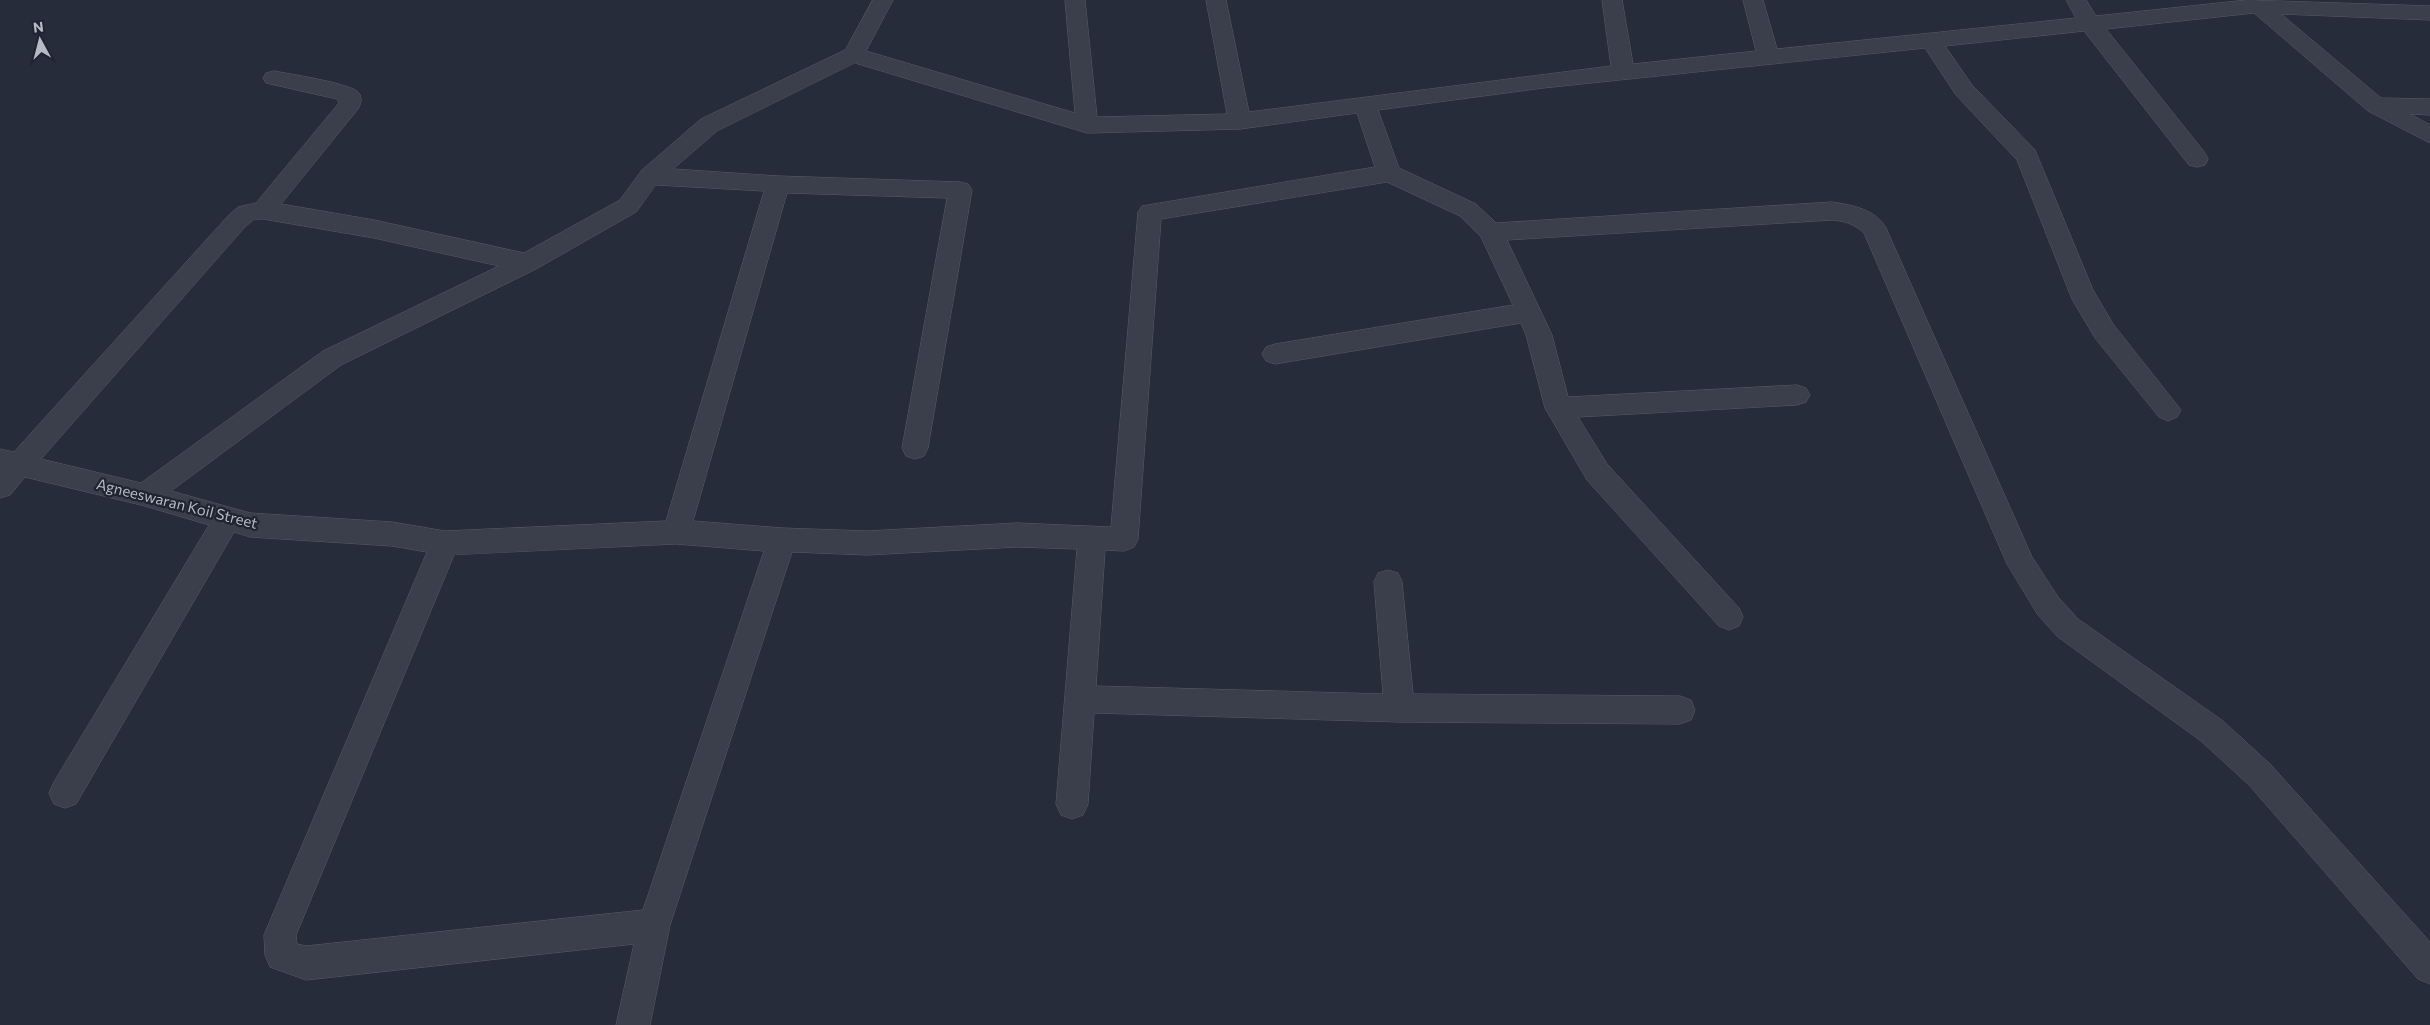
<svg xmlns="http://www.w3.org/2000/svg" width="2430" height="1025" viewBox="0 0 2430 1025" font-family="Commissioner,sans-serif">
<style>
.lines{fill:none;stroke-linecap:round;stroke-linejoin:round}
.street-casing{stroke:#595c69;stroke-width:1}
.street{fill:#3b3e4b;fill-rule:evenodd}
.labels{text-anchor:middle;stroke-width:4.5;stroke-linejoin:round;paint-order:stroke}
.street-label{font-size:15px;fill:#b6bac6;stroke:#202330}
</style>
<rect width="100%" height="100%" fill="#272c3b"/>
<g class="lines">
<defs>
<path id="street" d="M873,0H893L866,51L1075,113L1065,0H1085L1097,117L1227,114L1206,0H1226L1249,112L1611,66L1602,0H1622L1633,64L1756,51L1743,0H1763L1777,49L2076,18L2066,0H2086L2096,16L2247,0L2430,6V20L2281,14L2381,98L2430,99V115L2410,114L2430,125V143L2368,111L2254,13L2106,29L2205,153L2208,159L2205,165L2197,167L2189,165L2084,31L1945,46L1972,85L2035,150L2093,290L2113,324L2181,410L2177,417L2168,421L2159,417L2095,338L2072,299L2017,160L1956,95L1925,48L1543,88L1378,110L1399,168L1476,204L1496,223L1832,202C1852,205 1875,209 1886,228L2032,557L2058,597L2078,619L2223,721L2271,765L2430,942V984L2418,979L2249,785L2201,741L2058,637L2038,615L2007,564L1864,233C1854,224 1845,221 1832,220L1507,240L1552,335L1568,397L1797,385L1806,388L1810,395L1806,402L1797,405L1578,417L1607,464L1739,608L1743,617L1739,626L1729,630L1719,626L1587,480L1545,408L1526,335L1521,323L1275,364L1266,361L1262,354L1266,347L1275,344L1513,305L1481,237L1460,216L1387,182L1161,219L1138,539L1134,547L1124,551L1105,550L1096,686L1383,694L1374,582L1378,573L1388,570L1398,573L1402,582L1413,694L1680,696L1691,700L1695,710L1691,720L1680,724L1399,722L1094,713L1088,804L1083,815L1072,819L1061,815L1056,804L1077,549L1017,547L867,555L792,552L670,925L650,1025H616L634,944L306,980L270,967L265,955L264,935L427,552L392,546L250,537L234,532L76,804L65,808L54,804L49,793L54,782L209,525L145,506L25,477L10,495L0,498V449L14,452L228,216L238,207L256,203L339,103L337,99L266,83L263,78L266,73L274,71C289,74 349,83 358,92C363,97 361,104 358,109L281,204L374,220L524,253L620,200L642,170L701,119L845,50ZM855,63L1087,133L1240,129L1357,113L1375,167L1142,206L1138,212L1111,527L1017,523L867,531L782,528L693,521L787,193L947,198L902,448L906,456L915,459L924,456L928,448L972,190L968,184L960,182L778,176L673,169L717,131ZM656,185L764,191L666,521L445,531L392,522L250,513L171,491L341,365L536,269L636,212ZM263,219L374,238L499,266L323,351L141,483L41,459L244,228L253,220ZM676,544L764,551L643,910L306,946L297,944L296,935L454,555Z"/>
</defs>
<use href="#street" class="street-casing"/>
<use href="#street" class="street"/>
</g>
<g class="labels">
<g class="street-label">
<text transform="translate(177 504) rotate(14)" y="5">Agneeswaran Koil Street</text>
</g>
</g>
<g transform="translate(40 40) rotate(353)" stroke="#202330" stroke-width="4" paint-order="stroke">
<path d="M0-4L9 19L0 12L-9 19Z" fill="#b6bac6"/>
<text y="-8" font-size="14" font-weight="bold" text-anchor="middle" fill="#b6bac6">N</text>
</g>
</svg>
